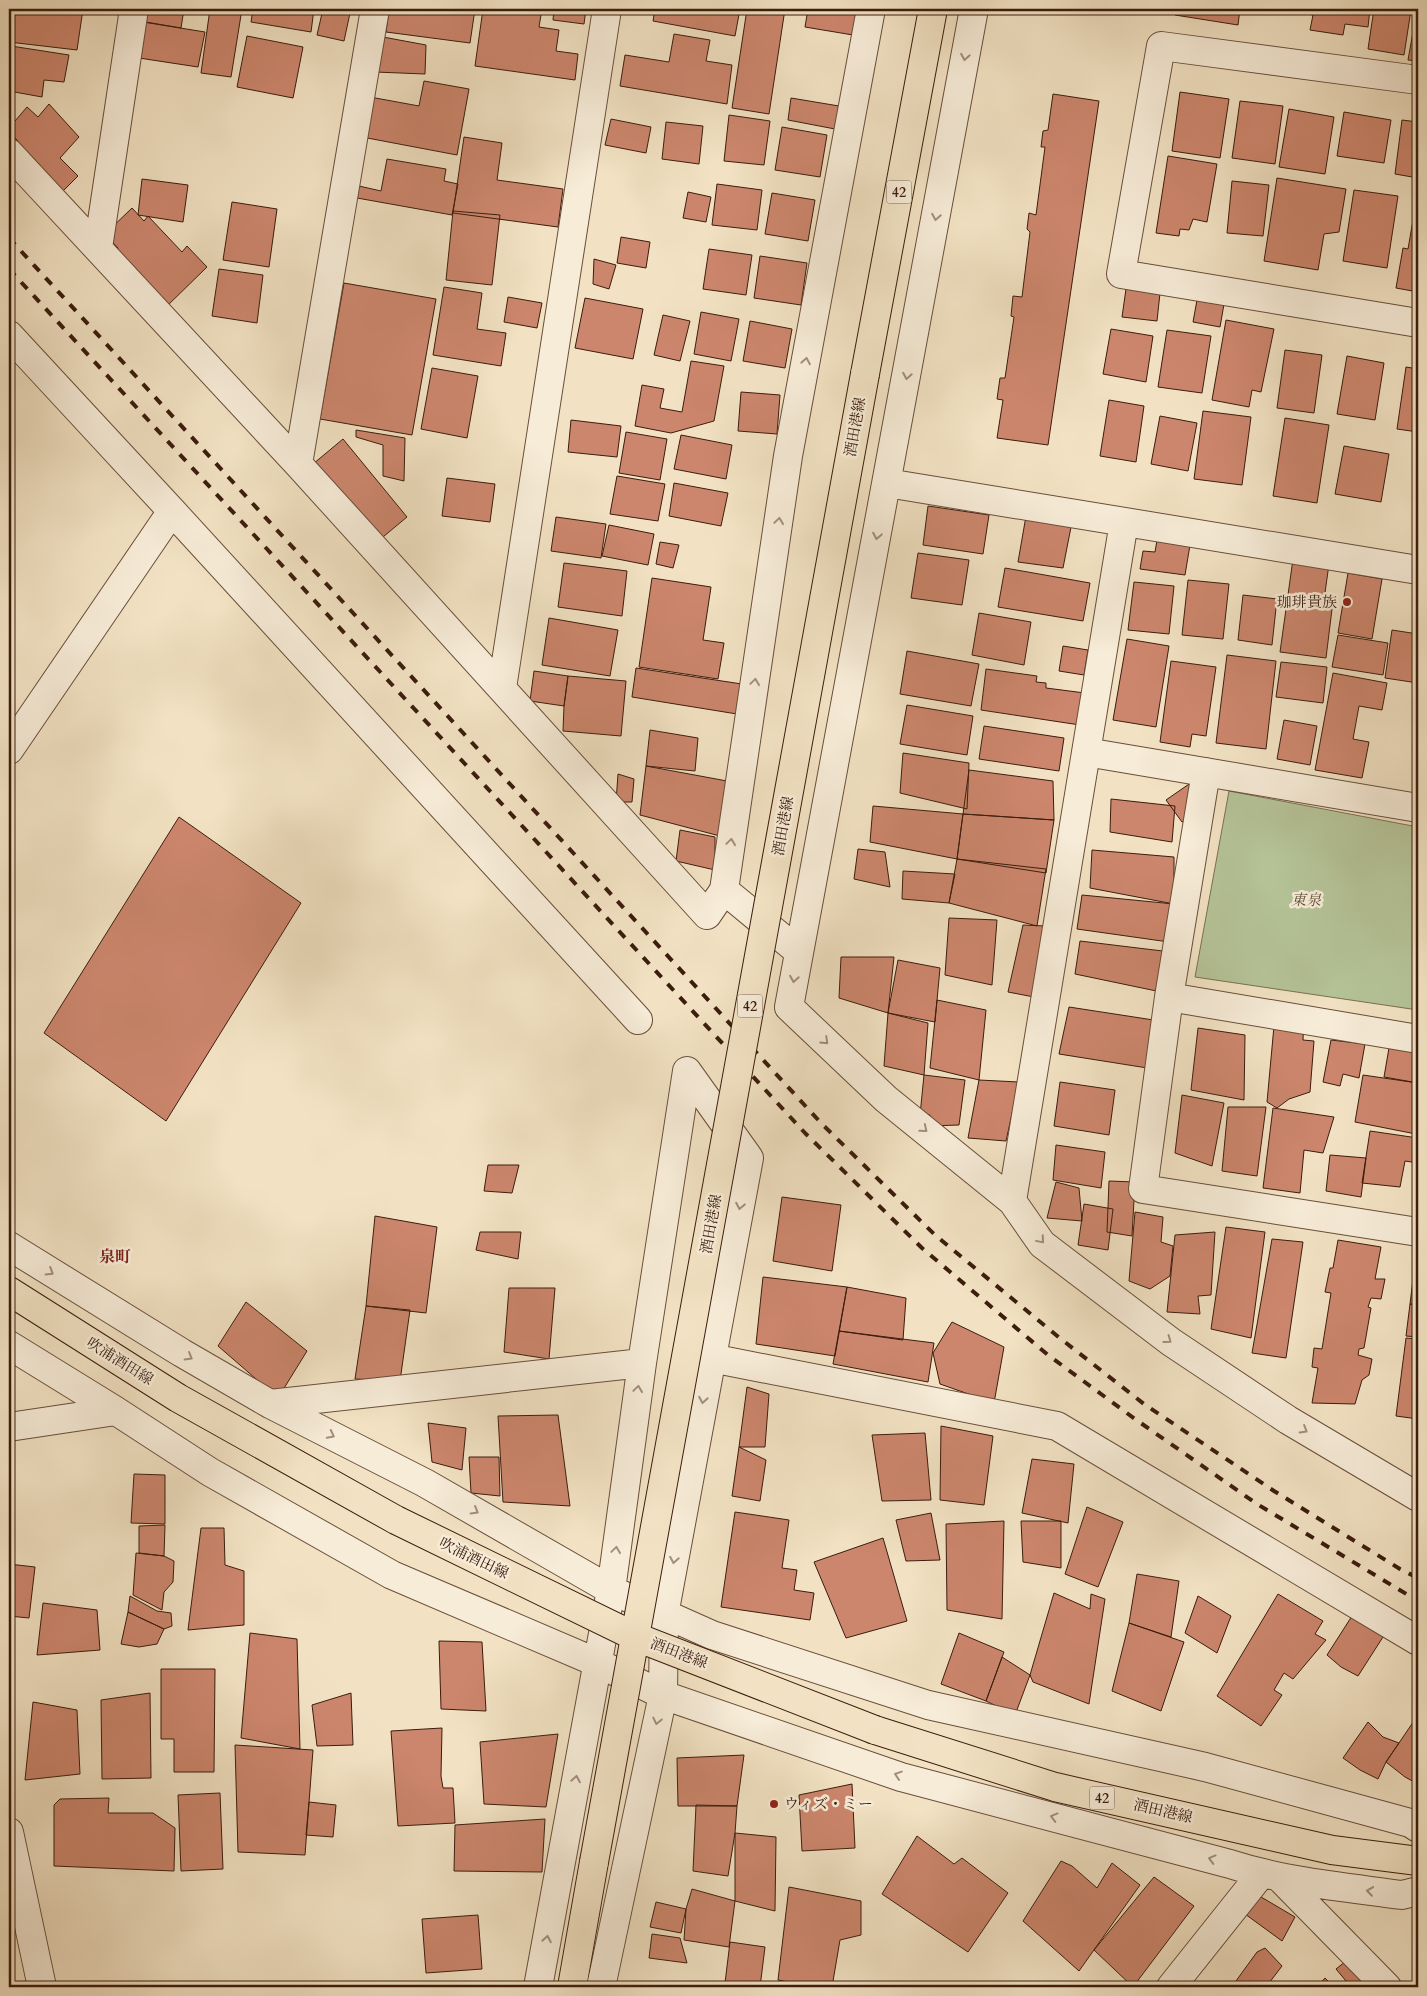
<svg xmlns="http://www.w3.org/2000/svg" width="1427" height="1996" viewBox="0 0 1427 1996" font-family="Cardo,'Noto Serif JP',serif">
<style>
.green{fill:#b5c498;stroke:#787052}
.building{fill:#cc866d;stroke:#3b1c0d}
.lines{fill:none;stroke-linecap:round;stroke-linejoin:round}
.minor-casing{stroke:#694e3a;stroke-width:30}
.major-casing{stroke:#3b1c0d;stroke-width:30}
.minor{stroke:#f7ecd8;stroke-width:28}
.major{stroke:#f2e2c3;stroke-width:28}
.rail{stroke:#3b1c0d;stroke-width:4;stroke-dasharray:9 9;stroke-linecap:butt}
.major-bridge-casing{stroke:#3b1c0d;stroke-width:30;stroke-linecap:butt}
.major-bridge{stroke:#f2e2c3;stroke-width:28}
.oneway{stroke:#a28e7d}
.poi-dot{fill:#8f2418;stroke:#f7ecd8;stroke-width:2}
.labels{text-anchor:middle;stroke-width:5;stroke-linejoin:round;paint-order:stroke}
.shield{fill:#f7ecd8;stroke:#735a4a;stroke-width:1}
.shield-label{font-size:14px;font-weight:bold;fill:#3b1c0d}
.street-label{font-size:15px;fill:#3b1c0d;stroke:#f7ecd8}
.poi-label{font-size:15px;fill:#3b1c0d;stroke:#f7ecd8;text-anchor:end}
.park-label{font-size:15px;font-style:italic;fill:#604e37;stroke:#f7ecd8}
.neighbourhood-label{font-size:16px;font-weight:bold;fill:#7a1f14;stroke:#f7ecd8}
</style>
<rect width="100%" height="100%" fill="#f2e2c3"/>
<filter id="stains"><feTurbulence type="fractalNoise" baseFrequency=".004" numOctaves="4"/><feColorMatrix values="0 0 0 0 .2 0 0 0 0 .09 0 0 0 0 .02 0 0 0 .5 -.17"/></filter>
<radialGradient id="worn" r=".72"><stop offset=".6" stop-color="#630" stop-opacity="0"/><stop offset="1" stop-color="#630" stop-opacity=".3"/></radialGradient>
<path class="green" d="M1229,791L1418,827V1010L1195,977Z"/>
<path class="building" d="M9,9H13L9,42Z
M13,9H83L77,50L9,42Z
M148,9H184L181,28L146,22Z
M210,9H242L231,77L201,73Z
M253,9H314L311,32L251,22Z
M323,9H334L350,13L344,41L317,35Z
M389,9H475L470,43L386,32Z
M483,9H542L539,27L559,30L556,51L578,54L575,80L475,66Z
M554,9H586L584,24L553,20Z
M655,9H740L735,36L653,21Z
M747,9H785L769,114L732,108Z
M808,9H858L853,35L805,27Z
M1176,9H1240L1238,25L1175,15Z
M1303,9H1370L1368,27L1345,24L1343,35L1310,30L1313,15L1302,13Z
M1374,9L1411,10L1404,55L1368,49Z
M143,22L205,32L198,67L139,58Z
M1413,32L1418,33V61L1408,60Z
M674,34L710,40L706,61L732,65L727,104L620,86L625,55L669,62Z
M247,36L303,47L293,98L237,87Z
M383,37L426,45L425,74L375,72Z
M11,46L69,55L64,82L44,80L42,97L9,91V59Z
M424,81L469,89L457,155L362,137L370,97L419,106Z
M1180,92L1229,99L1220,158L1172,151Z
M1053,94L1099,101L1048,445L997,438L1003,400L997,399L1000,378H1005L1014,317L1011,316L1013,296L1022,297L1030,232L1027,229L1029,213L1036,215L1045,147H1041L1043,131L1048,130Z
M791,98L839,106L835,129L788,120Z
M1240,101L1283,106L1275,164L1232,158Z
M49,104L79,137L60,158L78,176L60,194L15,146L18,141L9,132V128L27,107L38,117Z
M1289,109L1334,117L1325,174L1279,167Z
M1344,112L1391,120L1384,163L1337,156Z
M729,115L770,121L764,165L724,161Z
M611,119L651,127L646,153L605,145Z
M1402,120L1418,122V178L1395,174Z
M666,122L703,126L699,164L662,159Z
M782,127L827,135L820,177L775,170Z
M464,137L502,143L497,180L563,189L558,227L453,213Z
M1168,156L1217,164L1207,222L1193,219L1189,230L1180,229L1179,236L1156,233Z
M387,159L446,169L444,181L458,184L452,215L357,198L359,186L381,191Z
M1277,178L1346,189L1339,232L1324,234L1318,270L1264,261Z
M142,179L188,185L183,222L138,215Z
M1232,181L1269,185L1263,236L1227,233Z
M717,184L762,190L757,230L712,225Z
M1354,190L1398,196L1387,268L1343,261Z
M688,192L711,197L706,222L683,218Z
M772,193L815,200L808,241L765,234Z
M1417,197H1418V292L1396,288L1403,248L1408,249Z
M232,202L277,209L269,267L223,260Z
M132,208L144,221L148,216L182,252L187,246L207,267L164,309L115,257L118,248L105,234Z
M453,211L500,215L492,285L446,280Z
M621,237L650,242L646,268L617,263Z
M709,249L752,255L746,295L703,289Z
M760,256L807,263L801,305L754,298Z
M594,259L616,265L609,289L593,284Z
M219,269L263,275L257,323L212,316Z
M344,283L436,299L412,435L320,419Z
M444,287L482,293L477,329L506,333L501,366L433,355Z
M1126,289L1160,293L1157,321L1122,317Z
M508,297L542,303L537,328L504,322Z
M585,298L643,309L633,359L575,348Z
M1197,300L1224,304L1220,327L1193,322Z
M701,312L739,319L731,361L694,354Z
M663,315L690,321L680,361L654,355Z
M1226,320L1274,329L1261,392L1252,390L1249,407L1212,400Z
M750,321L792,329L785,368L743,361Z
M1111,329L1153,336L1146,382L1103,374Z
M1167,330L1211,336L1202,393L1158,387Z
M1285,350L1322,355L1314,413L1277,408Z
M1347,356L1384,363L1375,420L1337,414Z
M691,361L724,366L714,421L671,433L635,426L642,385L664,389L660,408L682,412Z
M1406,367L1418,369V432L1397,429Z
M432,368L478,376L467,438L421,429Z
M741,392L780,395L777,434L738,431Z
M1109,400L1144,406L1136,462L1100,456Z
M1203,411L1251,417L1242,485L1194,479Z
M1160,416L1197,423L1188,471L1151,464Z
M1285,418L1329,425L1317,503L1273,496Z
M571,420L621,426L617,457L568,452Z
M356,430L405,438L404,481L383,476V445L356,437Z
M626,432L667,439L660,480L619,473Z
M681,435L732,445L726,479L674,469Z
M343,439L407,517L377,542L313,464Z
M1344,446L1389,454L1381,502L1335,494Z
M617,476L665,484L658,521L610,514Z
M447,478L495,484L490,522L442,516Z
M674,483L728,493L721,526L669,516Z
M928,506L989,515L983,554L923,545Z
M1026,516L1072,522L1063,568L1018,562Z
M556,517L606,524L601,558L551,551Z
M609,525L654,534L648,565L602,556Z
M1157,540L1190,545L1185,575L1140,569L1143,551L1155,552Z
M660,542L679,545L673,568L656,564Z
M918,553L969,560L962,605L911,598Z
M1293,559L1329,564L1324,600L1333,601L1326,658L1280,652Z
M564,563L627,571L622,616L558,607Z
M1005,568L1090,583L1083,621L998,607Z
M1348,573L1382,579L1372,639L1338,633Z
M652,578L711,587L703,640L724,643L718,679L639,667Z
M1188,580L1229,584L1223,639L1182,635Z
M1134,582L1174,586L1169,634L1128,630Z
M1243,595L1277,599L1272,645L1238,640Z
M979,613L1031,622L1024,665L972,655Z
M549,618L618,630L610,676L542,665Z
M1392,630L1418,634V683L1385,678Z
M1338,635L1388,643L1383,675L1332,667Z
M1127,639L1169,646L1156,727L1113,720Z
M1063,646L1088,650L1084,675L1059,671Z
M907,651L979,664L971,706L900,694Z
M1227,655L1276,661L1266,749L1216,743Z
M1171,661L1216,667L1206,736L1192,734L1190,747L1160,742Z
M1281,662L1327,667L1323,703L1276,697Z
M636,668L742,684L737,714L632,697Z
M986,669L1037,676L1036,682L1046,683V688L1085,693L1080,725L981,710Z
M534,671L568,676L564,706L530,701Z
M1333,673L1387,683L1382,710L1359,706L1353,739L1369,742L1362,778L1315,770Z
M568,676L626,681L621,736L563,731L564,706Z
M907,705L973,716L967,755L900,744Z
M1284,720L1317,726L1310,765L1277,759Z
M984,726L1064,738L1059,771L979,759Z
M650,730L698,738L695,771L646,766Z
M903,753L969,763L967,809L900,793Z
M646,766L727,781L720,836L640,815Z
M969,770L1053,781L1054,820L963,814Z
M618,774L634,779L632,802H616Z
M1192,782L1207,804L1182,822L1166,800Z
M1111,799L1175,806L1172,842L1110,832Z
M873,806L963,814L957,859L870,842Z
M963,814L1054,820L1046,873L957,859Z
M179,817L301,903L166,1121L44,1033Z
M680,830L715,837V870L676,861Z
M858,849L885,852L890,887L854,879Z
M1092,850L1174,857V904L1090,888Z
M957,859L1046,869L1037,926L949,903Z
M903,871L955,874L949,903L902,899Z
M1082,895L1174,904L1169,942L1077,929Z
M949,918L997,920L992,985L945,975Z
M1023,925L1045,926L1034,997L1008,992Z
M1080,941L1171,952L1166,993L1075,974Z
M841,957H894L888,1013L839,998Z
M898,960L940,968L935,1022L888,1013Z
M937,1000L986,1010L979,1080L930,1068Z
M1069,1007L1160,1021V1070L1059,1054Z
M888,1013L928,1023L924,1075L884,1066Z
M1275,1015H1304L1303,1040L1314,1041L1310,1092L1289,1099L1277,1108L1267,1102Z
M1198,1028L1245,1035L1244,1100L1191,1090Z
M1331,1040L1365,1044L1359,1078L1343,1074L1340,1086L1323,1082Z
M1389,1048L1418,1053V1083L1384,1077Z
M924,1075L965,1080L959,1125L928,1126L930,1115H920Z
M1363,1075L1418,1083V1122L1416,1134L1355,1122Z
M979,1080L1019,1082L1006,1141L968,1138Z
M1060,1082L1115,1090L1109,1135L1054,1126Z
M1182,1095L1224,1103L1212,1166L1175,1153Z
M1228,1107H1266L1257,1176L1222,1171Z
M1273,1108L1334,1117L1323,1153L1304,1150L1300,1193L1263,1188Z
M1370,1131L1418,1138V1163L1405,1161L1400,1187L1362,1183Z
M1056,1145L1105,1152L1101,1188L1053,1180Z
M1330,1155L1366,1158L1361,1197L1326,1191Z
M488,1165H519L512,1193L484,1191Z
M1109,1181L1135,1182L1132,1236L1107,1232Z
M1056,1182L1079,1188L1082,1221L1047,1218Z
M782,1197L841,1205L832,1271L773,1261Z
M1084,1204L1113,1209L1108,1250L1078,1245Z
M1135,1212L1163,1217L1161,1242L1173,1246L1170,1276L1150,1289L1129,1281Z
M375,1216L437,1227L426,1313L366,1306Z
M1226,1227L1265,1232L1251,1338L1211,1329Z
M480,1232H521L518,1259L476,1250Z
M1215,1232L1211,1295L1198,1296L1200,1314L1167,1312L1175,1235Z
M1272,1239L1303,1242L1286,1358L1252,1353Z
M1338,1240L1381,1247L1375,1279H1385L1381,1299L1371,1298L1368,1307L1371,1308L1364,1348L1359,1349L1358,1355L1372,1359L1369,1375L1362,1380L1355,1404L1312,1403L1318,1368L1312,1367L1314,1348L1322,1349L1331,1293L1325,1292L1330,1268H1333Z
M1416,1255H1418V1305L1410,1304Z
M763,1277L847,1287L835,1356L756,1344Z
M847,1287L906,1298L903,1340L839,1331Z
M509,1288H555L549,1359L504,1352Z
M246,1302L307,1351L278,1398L218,1346Z
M1410,1304L1418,1305V1337L1406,1336Z
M366,1306L410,1310L400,1381L355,1379Z
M952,1322L1004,1347L994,1403L940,1384L933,1353Z
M839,1331L934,1343L928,1382L833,1364Z
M1406,1338L1418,1339V1419L1396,1416Z
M747,1387L769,1394L765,1447H739Z
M558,1415L570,1506L503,1502L498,1416Z
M428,1423L466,1428L462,1470L432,1462Z
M941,1426L993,1436L984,1505L940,1500Z
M925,1433L931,1500L882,1501L872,1435Z
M739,1447L766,1460L760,1501L732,1496Z
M469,1457H499L500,1496L471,1493Z
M1032,1459L1074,1464L1068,1523L1022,1513Z
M134,1474L165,1475V1524L131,1523Z
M1087,1507L1123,1522L1098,1587L1065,1574Z
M735,1512L789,1520L782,1568L797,1570L794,1590L814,1593L810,1620L721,1607Z
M931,1513L940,1560L906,1561L896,1520Z
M1004,1521L1002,1619L947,1610L946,1524Z
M1021,1521H1061V1568L1023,1562Z
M165,1525L164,1556L139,1553V1526Z
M201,1528H224L225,1565L244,1571V1625L188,1630Z
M883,1538L907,1621L846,1638L814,1562Z
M136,1553L164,1556L174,1561L173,1582L164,1592L162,1610L133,1595Z
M9,1564L35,1567L29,1618L9,1616Z
M1137,1574L1179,1581L1171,1637L1129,1623Z
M1054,1593L1090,1609L1091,1594L1105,1599L1089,1704L1033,1682L1030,1675Z
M1278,1594L1323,1621L1315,1634L1326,1640L1293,1679L1284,1673L1274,1690L1282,1695L1261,1726L1217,1696Z
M130,1596L157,1611L171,1613L172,1626L164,1629L128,1612Z
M1198,1596L1231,1616L1217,1653L1185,1633Z
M43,1603L97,1610L100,1650L37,1655Z
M128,1612L164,1629L157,1644L139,1647L121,1644Z
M1352,1616L1383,1637L1358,1676L1341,1667L1327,1655Z
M1129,1623L1184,1642L1161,1711L1112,1691Z
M250,1633L297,1639L300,1749L241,1738Z
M959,1633L1004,1652L986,1701L941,1684Z
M439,1641L482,1642L486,1711L441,1709Z
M1002,1657L1030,1675L1015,1715L986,1701Z
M161,1669H215L214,1772H174V1739H161Z
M150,1693L151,1778L102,1779L101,1700Z
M351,1693L353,1745L317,1746L312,1705Z
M33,1702L77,1710L80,1774L25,1780Z
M1418,1715V1784L1405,1777L1386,1762Z
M1368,1722L1383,1737L1399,1743L1386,1762L1378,1779L1360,1770L1343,1758Z
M442,1728L441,1776L443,1788H453L455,1823L398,1826L391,1731Z
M558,1734L546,1807L484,1804L480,1742Z
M235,1745L313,1750L305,1855L238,1852Z
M744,1755L737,1806H678L677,1758Z
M852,1784L855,1848L802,1851L799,1795Z
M220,1793L223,1869L181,1871L178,1795Z
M109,1798L108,1813H153L175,1828L174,1871L54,1866V1805L60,1799Z
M309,1802L336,1805L333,1837L306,1835Z
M696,1805L737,1806L735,1833L728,1876L693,1871Z
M545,1819L542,1872L454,1871L455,1825Z
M735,1833L776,1837L775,1911L735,1901Z
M917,1836L954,1864L962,1858L1008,1893L968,1952L882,1894Z
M1061,1861L1072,1866L1097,1888L1112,1863L1140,1885L1079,1971L1023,1921Z
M1154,1877L1194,1906L1133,1987L1094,1950Z
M789,1887L861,1901V1935L840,1940L832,1987H814L778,1980Z
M692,1889L735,1901L729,1947L684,1940L686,1909Z
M1256,1894L1295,1917L1282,1941L1245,1914Z
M656,1902L686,1909L681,1933L650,1927Z
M478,1915L482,1969L426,1973L422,1919Z
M652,1934L680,1938L687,1963L649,1958Z
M730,1942L765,1947L760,1987L725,1983Z
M1265,1948L1282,1966L1266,1987H1235L1233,1985L1257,1952Z
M1355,1954L1370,1987H1351L1336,1969Z
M1325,1978L1334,1987H1317Z"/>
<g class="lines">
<defs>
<path id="minor" d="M974,9L789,1007L886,1099L1012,1201L1042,1244L1171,1342L1288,1420L1418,1497
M1418,80L1161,46L1121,274L1418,323
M9,153L298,464L707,915L724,890L788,456L871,9
M98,248L134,9
M9,335L172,511L9,750
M298,464L375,9
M887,483L1418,570
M172,511L638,1020
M502,688L607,9
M1086,752L1418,808
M1206,772L1169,997L1143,1189L1418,1232
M724,890L798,951
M1169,997L1418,1039
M1012,1201L1124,522
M9,1246L182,1353L270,1404L425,1483L611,1590L712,1635L928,1705L1205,1767L1410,1823L1418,1828
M9,1345L116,1411L210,1472L392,1575L598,1663L663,1695L901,1777L1230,1864C1286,1882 1344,1887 1402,1895L1418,1891
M711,1358L1057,1426L1418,1641
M270,1404L642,1363
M9,1427L116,1411
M9,1832L42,1987
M1281,1879L1387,1987
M538,1987L611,1590L642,1363L687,1071
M601,1987L663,1695L664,1615L749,1158L687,1071
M1171,1987L1261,1874"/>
<path id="major" d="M865,374L933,9
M9,1291L178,1398L396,1520
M875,1730L1055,1787L1332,1850L1418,1861
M572,1987L594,1862"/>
</defs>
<use href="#minor" class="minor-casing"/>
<use href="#major" class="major-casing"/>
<use href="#minor" class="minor"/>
<use href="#major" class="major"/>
<path class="rail" d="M9,238L821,1123L935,1235L1061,1339L1144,1404L1274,1491L1400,1569L1418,1578
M9,269L805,1133L922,1248L1048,1355L1135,1419L1257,1504L1418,1601"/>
<defs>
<path id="major-bridge" d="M396,1520L636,1637L875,1730
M594,1862L865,374"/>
</defs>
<use href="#major-bridge" class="major-bridge-casing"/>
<use href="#major-bridge" class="major-bridge"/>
</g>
<defs><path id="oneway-chevron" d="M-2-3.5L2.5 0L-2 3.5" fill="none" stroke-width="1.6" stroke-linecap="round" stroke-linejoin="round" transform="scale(1.25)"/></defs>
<g class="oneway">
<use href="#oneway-chevron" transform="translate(965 57) rotate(100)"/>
<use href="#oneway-chevron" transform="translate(936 217) rotate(100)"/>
<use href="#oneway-chevron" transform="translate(806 361) rotate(-80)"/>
<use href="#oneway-chevron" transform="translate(907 376) rotate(100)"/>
<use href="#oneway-chevron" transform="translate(779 521) rotate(-82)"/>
<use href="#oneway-chevron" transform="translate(877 536) rotate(101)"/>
<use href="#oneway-chevron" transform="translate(755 682) rotate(-82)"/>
<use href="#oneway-chevron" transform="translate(731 842) rotate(-82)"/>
<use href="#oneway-chevron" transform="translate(794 979) rotate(99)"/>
<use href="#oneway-chevron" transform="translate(825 1041) rotate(44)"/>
<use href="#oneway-chevron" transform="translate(924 1129) rotate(39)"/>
<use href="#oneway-chevron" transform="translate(740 1206) rotate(101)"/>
<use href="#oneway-chevron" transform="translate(1041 1240) rotate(50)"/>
<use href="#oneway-chevron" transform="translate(50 1272) rotate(32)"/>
<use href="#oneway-chevron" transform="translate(1168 1340) rotate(36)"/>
<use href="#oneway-chevron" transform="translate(189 1357) rotate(30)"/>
<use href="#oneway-chevron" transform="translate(638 1389) rotate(-82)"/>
<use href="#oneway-chevron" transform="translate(703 1400) rotate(100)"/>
<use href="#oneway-chevron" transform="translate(1304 1430) rotate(31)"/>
<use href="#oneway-chevron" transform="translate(331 1435) rotate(27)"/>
<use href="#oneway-chevron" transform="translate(475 1511) rotate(30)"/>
<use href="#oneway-chevron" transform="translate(616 1550) rotate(-82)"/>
<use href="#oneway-chevron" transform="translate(674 1560) rotate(100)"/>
<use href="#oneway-chevron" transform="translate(657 1721) rotate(102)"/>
<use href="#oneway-chevron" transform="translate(898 1775) rotate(-162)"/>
<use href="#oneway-chevron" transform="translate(576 1779) rotate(-80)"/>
<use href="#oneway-chevron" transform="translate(1054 1817) rotate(-165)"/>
<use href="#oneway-chevron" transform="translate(1212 1859) rotate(-165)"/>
<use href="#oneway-chevron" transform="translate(1370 1891) rotate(-172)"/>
<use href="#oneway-chevron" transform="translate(547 1939) rotate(-80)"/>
</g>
<g class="poi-dot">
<circle cx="1347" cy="602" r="5"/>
<circle cx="774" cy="1804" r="5"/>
</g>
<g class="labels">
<g class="shield">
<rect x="886.5" y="180.5" width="25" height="23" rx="4"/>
<rect x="737.5" y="994.5" width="25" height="23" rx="4"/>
<rect x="1089.5" y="1786.5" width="25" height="23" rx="4"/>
</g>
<g class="shield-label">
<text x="899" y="197">42</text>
<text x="750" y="1011">42</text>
<text x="1102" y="1803">42</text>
</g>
<g class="street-label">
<text transform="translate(855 427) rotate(-80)" y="5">酒田港線</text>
<text transform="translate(783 826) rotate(-80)" y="5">酒田港線</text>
<text transform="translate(711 1224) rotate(-80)" y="5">酒田港線</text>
<text transform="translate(120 1361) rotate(32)" y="5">吹浦酒田線</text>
<text transform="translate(474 1558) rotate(26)" y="5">吹浦酒田線</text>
<text transform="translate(679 1653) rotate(21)" y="5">酒田港線</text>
<text transform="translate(1163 1811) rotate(13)" y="5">酒田港線</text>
</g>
<g class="poi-label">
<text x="1337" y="607">珈琲貴族</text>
<text x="784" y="1809" text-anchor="start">ウィズ・ミー</text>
</g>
<g class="park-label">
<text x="1306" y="905">東泉</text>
</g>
<g class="neighbourhood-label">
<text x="115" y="1262">泉町</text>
</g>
</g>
<rect width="1427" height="1996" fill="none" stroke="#f2e2c3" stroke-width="30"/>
<rect x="10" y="10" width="1407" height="1976" fill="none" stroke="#3b1c0d" stroke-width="2.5"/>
<rect x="15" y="15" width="1397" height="1966" fill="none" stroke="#3b1c0d"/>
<rect width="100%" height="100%" filter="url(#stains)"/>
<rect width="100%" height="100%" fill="url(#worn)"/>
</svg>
